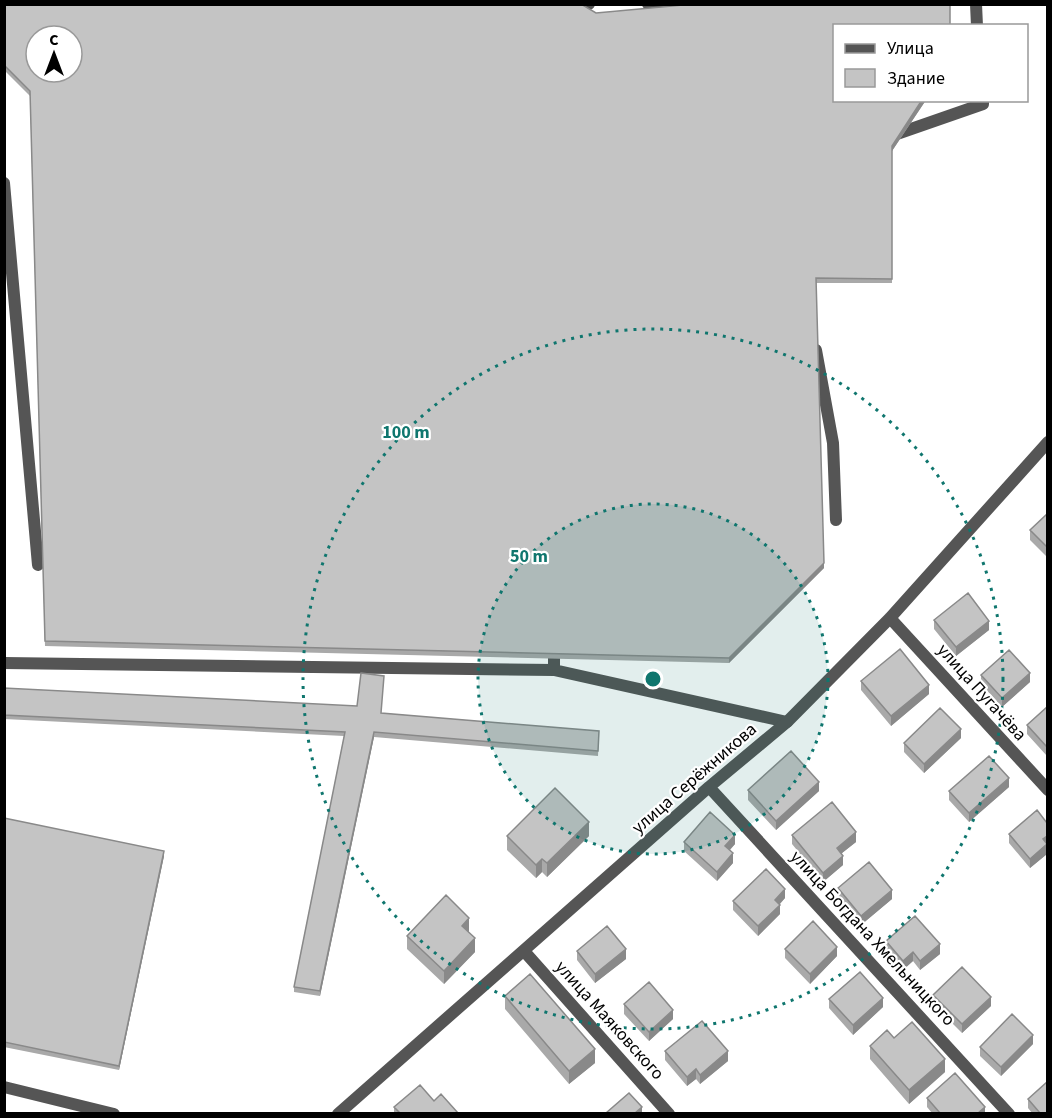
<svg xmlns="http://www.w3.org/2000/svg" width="1052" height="1118" viewBox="0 0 1052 1118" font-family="'Source Sans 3',sans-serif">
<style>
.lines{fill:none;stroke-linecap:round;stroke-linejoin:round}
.service{stroke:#555;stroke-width:12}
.minor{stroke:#555;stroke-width:12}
.wall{fill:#a9a9a9}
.shaded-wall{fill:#898989}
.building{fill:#c4c4c4;stroke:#898989;stroke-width:1.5;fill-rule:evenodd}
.ring{fill:none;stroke:#0f766e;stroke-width:3;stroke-dasharray:3 6}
.labels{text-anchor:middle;stroke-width:4.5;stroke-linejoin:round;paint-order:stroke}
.street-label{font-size:18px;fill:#000;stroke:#fff}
.centre{fill:#0f766e;stroke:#fff;stroke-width:3}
.ring-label{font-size:18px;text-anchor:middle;font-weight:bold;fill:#0f766e;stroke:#fff;stroke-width:4.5;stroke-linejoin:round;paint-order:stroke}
</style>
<rect width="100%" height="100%" fill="#fff"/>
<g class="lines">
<path class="service" d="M648,4L673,12
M976,4L977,26
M568,6L589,4
M891,136L983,104V100
M4,183L38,565
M816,350L833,443L836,520
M4,663L554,670L787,722
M554,670V643
M4,1087L114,1114"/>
<path class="minor" d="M890,618L1048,790
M709,787L1009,1114
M524,951L669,1114
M338,1114L709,787L787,722L890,618L1048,442"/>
</g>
<path class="wall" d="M4,4L596,13L834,100H926L892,151V283H816L824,568L729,663L45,646L30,96L4,70Z
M1047,514V557L1030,540V530Z
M934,620L989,630L956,656L934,629Z
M981,675L1030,682L1002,707L981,684Z
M861,681L929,694L891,726L861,690Z
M4,688L381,713L599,731L598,756L374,737L320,996L294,992V987L344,736L4,719Z
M1047,707V756L1027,734V725Z
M961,738L924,773L904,752V743Z
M1009,787L969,822L949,800V791Z
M748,790L819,791L776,830L748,800Z
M4,818L164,856L119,1070L4,1047Z
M1047,823V854L1030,868L1009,843V834Z
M792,835L856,842L842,853L843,865L823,882L792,844Z
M507,836H589L547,877L542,872L536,878L507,850Z
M684,842L735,844L730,850L733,863L717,881L684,851Z
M838,888L892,899L861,925L838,898Z
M785,898L780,904V914L758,936L733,910V901Z
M469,931V932L475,952L444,984L407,949V936Z
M886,941L940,954L920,970L913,961L903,970L886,950Z
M785,949L837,956L810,984L785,958Z
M577,951L626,959L595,983L577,960Z
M933,995L991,1006L962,1033L933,1004Z
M505,996L595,1063L569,1084L505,1009Z
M829,999L883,1007L853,1035L829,1008Z
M624,1004L673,1019L649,1041L624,1014Z
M894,1038L945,1072L909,1104L870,1059V1046Z
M1033,1044L1001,1076L980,1056V1047Z
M665,1051L728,1061L700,1084L696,1079L687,1086L665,1060Z
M927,1098L985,1113H932L927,1107Z
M1028,1099L1047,1113H1032L1028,1108Z
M434,1101L458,1113H394V1107Z"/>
<path class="shaded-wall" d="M922,100H926L892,151V146Z
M824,563V568L729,663V658Z
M989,621V630L956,656V647Z
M1030,673V682L1002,707V698Z
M929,685V694L891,726V716Z
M961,729V738L924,773V764Z
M374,732V737L320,996V991Z
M1009,778V787L969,822V813Z
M819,782V791L776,830V821Z
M589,822V836L547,877V863Z
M856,832V842L837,857V848Z
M735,835V844L725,855V846Z
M1047,836V854L1030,868V859L1043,839Z
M164,851V856L119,1070V1066Z
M733,853V863L717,881V872Z
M843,856V865L823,882V873Z
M542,859V872L536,878V865Z
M785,889V898L775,909V900Z
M892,890V899L861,925V916Z
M780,905V914L758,936V926Z
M469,918V931L462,939V926Z
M475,938V952L444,984V971Z
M940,944V954L920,970V961Z
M837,947V956L810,984V974Z
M626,949V959L595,983V974Z
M913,952V961L903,970V961Z
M991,997V1006L962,1033V1024Z
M883,998V1007L853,1035V1025Z
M673,1010V1019L649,1041V1032Z
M1033,1035V1044L1001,1076V1067Z
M595,1049V1063L569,1084V1071Z
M728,1051V1061L700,1084V1075Z
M945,1059V1072L909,1104V1090Z
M696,1069V1079L687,1086V1077Z
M642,1107V1113H635Z
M985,1107V1113H978Z"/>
<path class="building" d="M4,4H581L596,13L694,4H950V26H834V100H922L892,146V279L816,278L824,563L729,658L45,641L30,91L4,65ZM36,36H72V72H36Z
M1047,514V547L1030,530Z
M968,593L989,621L956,647L934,620Z
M900,649L929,685L891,716L861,681Z
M1009,650L1030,673L1002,698L981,675Z
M361,673L384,676L381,713L599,731L598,751L374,732L320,991L294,987L345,732L4,715V688L357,706Z
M1047,707V747L1027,725Z
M940,708L961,729L924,764L904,743Z
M791,751L819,782L776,821L748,790Z
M989,756L1009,778L969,813L949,791Z
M555,788L589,822L547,863L542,859L536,865L507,836Z
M832,802L856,832L837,848L843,856L823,873L792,835Z
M1037,810L1047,823V836L1043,839L1047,844L1030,859L1009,834Z
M710,812L735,835L725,846L733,853L717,872L684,842Z
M4,818L164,851L119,1066L4,1042Z
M869,862L892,890L861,916L838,888Z
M766,869L785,889L775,900L780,905L758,926L733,901Z
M446,895L469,918L462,926L475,938L444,971L407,936Z
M915,916L940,944L920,961L913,952L903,961L886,941Z
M813,921L837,947L810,974L785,949Z
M607,926L626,949L595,974L577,951Z
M962,967L991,997L962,1024L933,995Z
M860,972L883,998L853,1025L829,999Z
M530,974L595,1049L569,1071L505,996Z
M649,982L673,1010L649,1032L624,1004Z
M1012,1014L1033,1035L1001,1067L980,1047Z
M702,1021L728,1051L700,1075L696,1069L687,1077L665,1051Z
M912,1022L945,1059L909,1090L870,1046L887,1030L894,1038Z
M955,1073L985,1107L978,1113H940L927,1098Z
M1047,1082V1113H1040L1028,1099Z
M420,1085L434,1101L441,1094L458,1113H400L394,1107Z
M629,1093L642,1107L635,1113H606Z"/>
<circle cx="653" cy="679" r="175" fill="#0f766e" fill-opacity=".12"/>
<g class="ring">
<circle cx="653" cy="679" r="175"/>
<circle cx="653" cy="679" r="350"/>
</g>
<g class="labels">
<g class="street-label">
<text transform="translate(982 692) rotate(48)" y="6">улица Пугачёва</text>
<text transform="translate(694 778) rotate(-41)" y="6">улица Серёжникова</text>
<text transform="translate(873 938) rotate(47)" y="6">улица Богдана Хмельницкого</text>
<text transform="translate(610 1020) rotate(48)" y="6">улица Маяковского</text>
</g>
</g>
<circle cx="653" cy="679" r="9" class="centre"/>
<g class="ring-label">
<text x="406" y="438">100 m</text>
<text x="529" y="562">50 m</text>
</g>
<rect width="1052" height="1118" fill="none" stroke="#000000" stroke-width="12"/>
<rect x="833" y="24" width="195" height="78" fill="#ffffff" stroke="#999999" stroke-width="1.5"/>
<rect x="845" y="44" width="30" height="9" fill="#555555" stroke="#999999" stroke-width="1.5"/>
<text x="887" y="54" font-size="18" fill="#000000">Улица</text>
<rect x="845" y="69" width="30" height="18" fill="#c4c4c4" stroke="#999999" stroke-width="1.5"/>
<text x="887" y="84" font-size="18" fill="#000000">Здание</text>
<g transform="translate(54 54)"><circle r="28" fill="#ffffff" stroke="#999999" stroke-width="1.5"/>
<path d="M0-4.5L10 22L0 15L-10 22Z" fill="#000000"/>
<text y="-9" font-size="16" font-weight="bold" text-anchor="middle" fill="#000000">С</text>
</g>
</svg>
